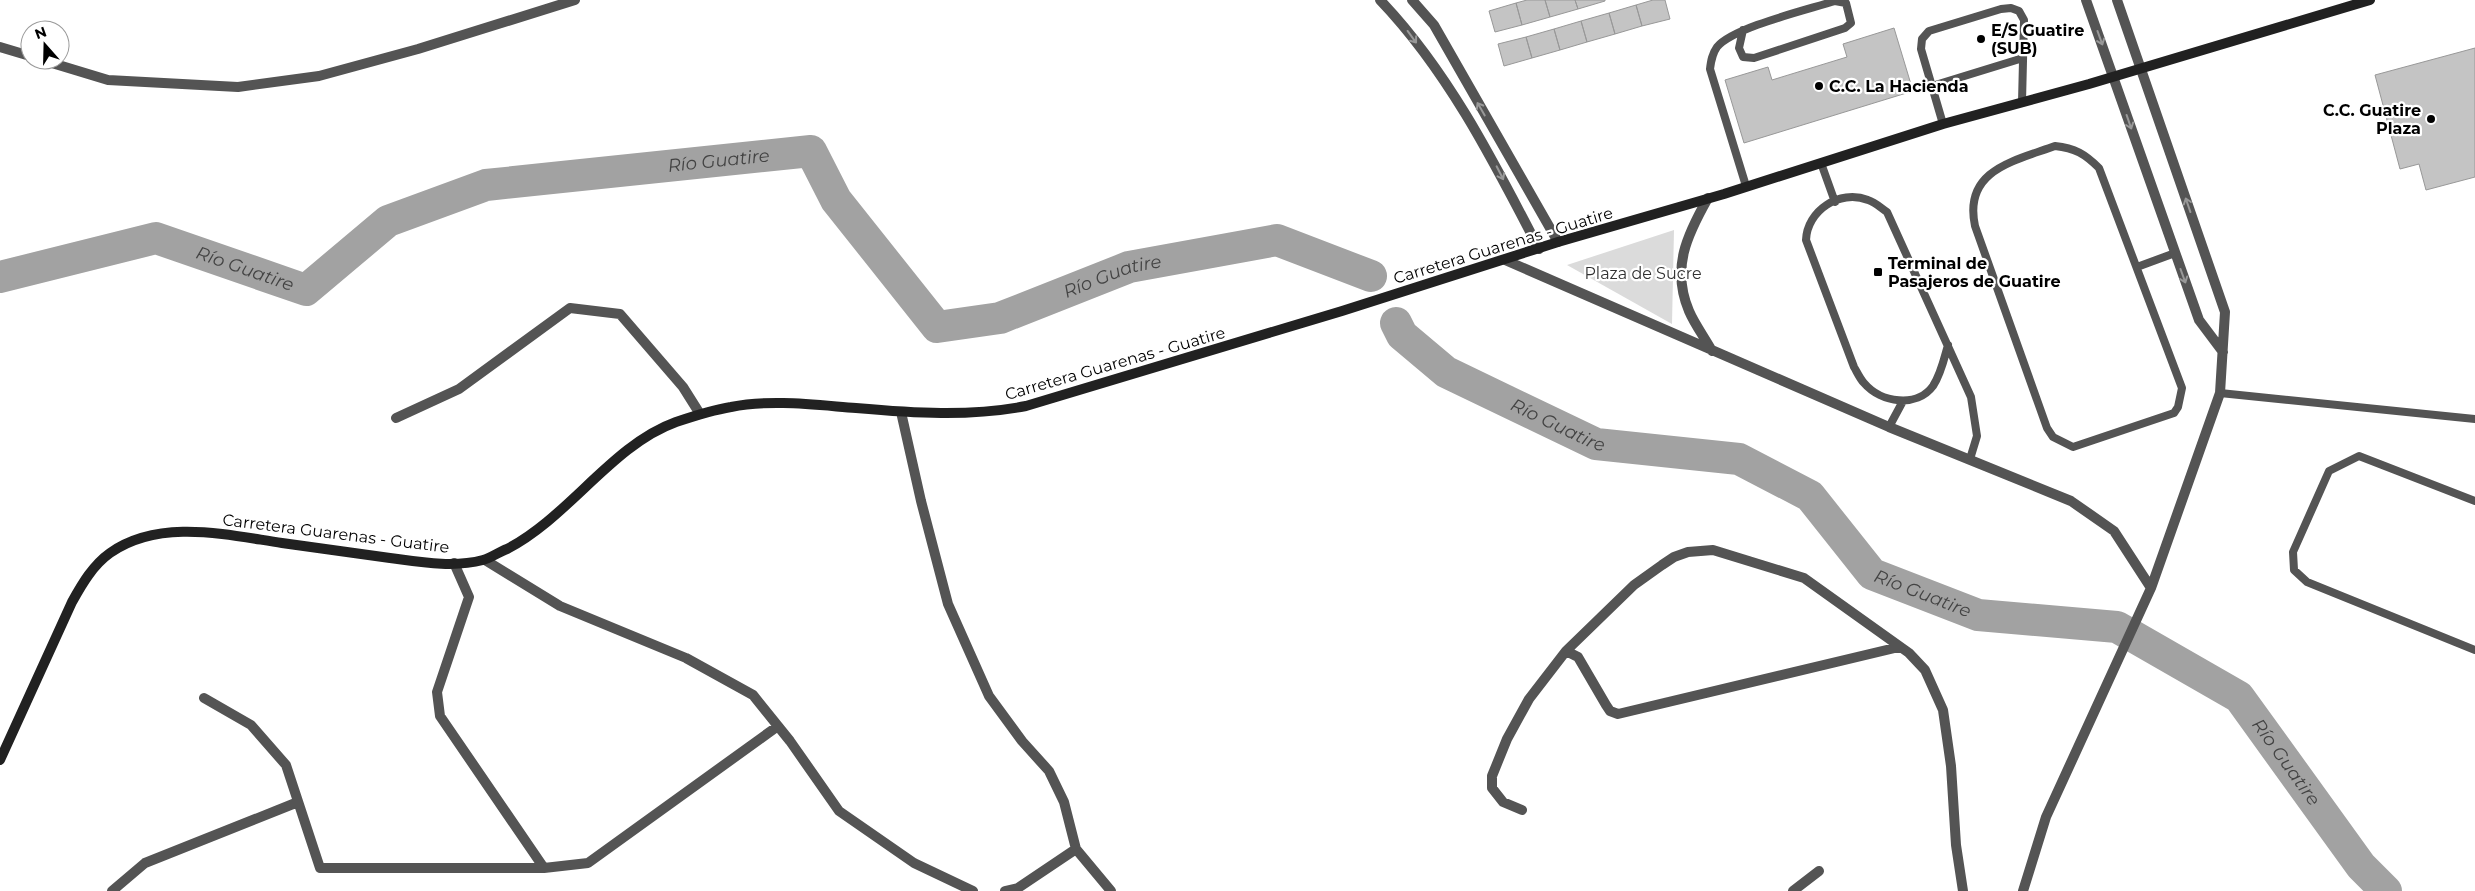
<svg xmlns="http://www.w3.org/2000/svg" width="2475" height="891" viewBox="0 0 2475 891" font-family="Montserrat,sans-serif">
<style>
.green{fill:#dbdbdb}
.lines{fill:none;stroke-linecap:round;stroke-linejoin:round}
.river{stroke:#a2a2a2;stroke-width:32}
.building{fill:#c4c4c4;stroke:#989898}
.lane{stroke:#545454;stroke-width:8}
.street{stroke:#545454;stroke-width:10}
.secondary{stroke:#212121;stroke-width:10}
.oneway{stroke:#989898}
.poi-dot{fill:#000;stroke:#fff;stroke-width:2}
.labels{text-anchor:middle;stroke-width:4.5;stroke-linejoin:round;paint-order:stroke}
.poi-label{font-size:16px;font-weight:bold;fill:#000;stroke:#fff;text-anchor:start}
.street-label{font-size:16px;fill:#000;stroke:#fff}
.park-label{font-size:16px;fill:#323232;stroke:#fff}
.water-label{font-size:18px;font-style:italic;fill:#434343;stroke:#fff}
</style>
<rect width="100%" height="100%" fill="#fff"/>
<path class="green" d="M1674,230L1672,324L1567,265Z"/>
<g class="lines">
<g class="river">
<path id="s1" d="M0,277L156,238L306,290L388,221L486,185L811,151L836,200L937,327L1000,318L1129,267L1277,240L1371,276"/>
<path id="s2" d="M1396,323L1402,335L1446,372L1596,444L1739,459L1810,496L1872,574L1978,615L2117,627L2239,697L2361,866L2386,891"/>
</g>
</g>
<path class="building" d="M1527,0H1545L1550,17L1522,25L1516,3Z
M1545,0H1575L1578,9L1550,17Z
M1575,0H1605V1L1578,9Z
M1653,0H1665L1670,19L1642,26L1636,5Z
M1516,3L1522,25L1495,32L1489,11Z
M1636,5L1642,26L1615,34L1609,13Z
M1609,13L1615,34L1587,42L1581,21Z
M1581,21L1587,42L1560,50L1554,29Z
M1894,28L1913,91L1744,143L1725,80L1768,67L1772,80L1847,57L1843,44Z
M1554,29L1560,50L1532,58L1526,37Z
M1526,37L1532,58L1504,66L1498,44Z
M2475,48V177L2426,190L2419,164L2400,169L2375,75Z"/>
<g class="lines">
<path class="lane" d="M1743,30L1739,48L1743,57L1754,58L1845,28L1851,23L1846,3L1835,1C1807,10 1734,27 1717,47C1712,54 1711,61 1710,69L1746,186
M1932,86L2023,58
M1943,124L1921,49L1922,39L1929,31L2001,9L2011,8L2019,11L2024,20L2022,102
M2055,146C2075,148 2085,154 2099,168L2182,388L2178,407L2174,413L2073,447L2053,437L2047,428L1975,226C1963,170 2014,161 2055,146Z
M1821,163L1835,202
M2137,267L2175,253
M1948,345C1944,359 1941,374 1933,386C1917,408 1881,403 1864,383C1860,379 1857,372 1854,367L1806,240C1807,211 1839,189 1868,200C1875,202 1881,208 1887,212L1971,397L1977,436L1970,459
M2220,393L2475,419
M1889,427L1903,401
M2475,501L2359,456L2329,471L2293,552L2294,570L2307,582L2475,650"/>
<path class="street" d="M1380,0C1448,71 1494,162 1539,249
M1412,0L1434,25L1558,242
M2086,0L2199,320L2223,352
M0,47L30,56
M42,60L108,80L238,87L319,76L418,49L575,0
M1708,198C1687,235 1671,268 1689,311C1695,325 1705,338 1712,351
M1505,260L1889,427L2071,501L2114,531L2151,588
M901,412L921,501L948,604L989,696L1022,741L1049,771L1064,802L1076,849L1111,891
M396,418L459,389L570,308L620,314L683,387L700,414
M485,560L560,606L686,658L753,695L790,741L839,811L914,863L973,891
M454,563L469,597L437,692L440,716L544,868
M1566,651L1578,657L1606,705L1610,711L1618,714L1899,647
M204,698L251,725L286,765L320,868H544L588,863L778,726
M1522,810L1503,802L1492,788V776L1507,739L1529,699L1566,651L1634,585L1662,565L1674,557L1688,552L1713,550L1804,578L1909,653L1925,670L1943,710L1951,766L1956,845L1963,891
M112,891L145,863L298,802
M1005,891L1018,888L1076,849
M1793,891L1819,871
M2023,891L2046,817L2151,588L2220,393L2225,312L2117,0"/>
<path class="secondary" d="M0,760L72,602C82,584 93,565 110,553C160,518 227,535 282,543C318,548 354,553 390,558C420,562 453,568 483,560C491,558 499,552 507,549C569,517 612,445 676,422C694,416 713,410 731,407C771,399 816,405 856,408C912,413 970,417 1026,406L1342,311L1558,242L1724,194L1943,124L2089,84L2370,0"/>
</g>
<defs><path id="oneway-shaft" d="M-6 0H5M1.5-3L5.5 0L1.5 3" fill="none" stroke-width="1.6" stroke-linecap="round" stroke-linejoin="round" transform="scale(1.25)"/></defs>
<g class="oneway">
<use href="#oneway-shaft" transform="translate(1412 37) rotate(54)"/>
<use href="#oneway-shaft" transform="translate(2100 38) rotate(70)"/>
<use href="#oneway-shaft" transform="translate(1481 109) rotate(-120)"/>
<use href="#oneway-shaft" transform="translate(2129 122) rotate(71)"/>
<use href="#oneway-shaft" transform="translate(1500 173) rotate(63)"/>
<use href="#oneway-shaft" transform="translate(2188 205) rotate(-109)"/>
<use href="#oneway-shaft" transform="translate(2183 276) rotate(70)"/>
</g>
<g class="poi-dot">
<circle cx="1981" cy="39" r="5"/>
<circle cx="1819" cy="86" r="5"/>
<circle cx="2431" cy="119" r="5"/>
<rect x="1873" y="267" width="10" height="10" rx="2.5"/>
</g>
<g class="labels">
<g class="poi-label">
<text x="1991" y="36">E/S Guatire<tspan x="1991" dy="18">(SUB)</tspan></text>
<text x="1829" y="92">C.C. La Hacienda</text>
<text x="2421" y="116" text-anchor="end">C.C. Guatire<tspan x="2421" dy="18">Plaza</tspan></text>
<text x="1888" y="269">Terminal de<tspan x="1888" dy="18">Pasajeros de Guatire</tspan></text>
</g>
<g class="street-label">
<text transform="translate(1503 245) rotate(-17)" y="6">Carretera Guarenas - Guatire</text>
<text transform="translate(1115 363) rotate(-16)" y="6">Carretera Guarenas - Guatire</text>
<text transform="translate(336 533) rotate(7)" y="6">Carretera Guarenas - Guatire</text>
</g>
<g class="park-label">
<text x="1643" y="279">Plaza de Sucre</text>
</g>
<g class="water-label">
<text dy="6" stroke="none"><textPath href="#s1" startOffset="765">Río Guatire</textPath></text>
<text dy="6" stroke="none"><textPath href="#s1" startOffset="255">Río Guatire</textPath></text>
<text dy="6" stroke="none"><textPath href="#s1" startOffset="1259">Río Guatire</textPath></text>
<text dy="6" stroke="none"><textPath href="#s2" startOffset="195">Río Guatire</textPath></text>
<text dy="6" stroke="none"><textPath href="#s2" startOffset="615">Río Guatire</textPath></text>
<text dy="6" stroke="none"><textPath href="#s2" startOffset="1035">Río Guatire</textPath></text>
</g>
</g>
<g transform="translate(45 45) rotate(340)"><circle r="24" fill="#ffffff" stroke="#999999"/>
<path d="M0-4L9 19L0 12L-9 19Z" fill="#000000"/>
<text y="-8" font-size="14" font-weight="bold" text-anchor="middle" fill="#000000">N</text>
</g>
</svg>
